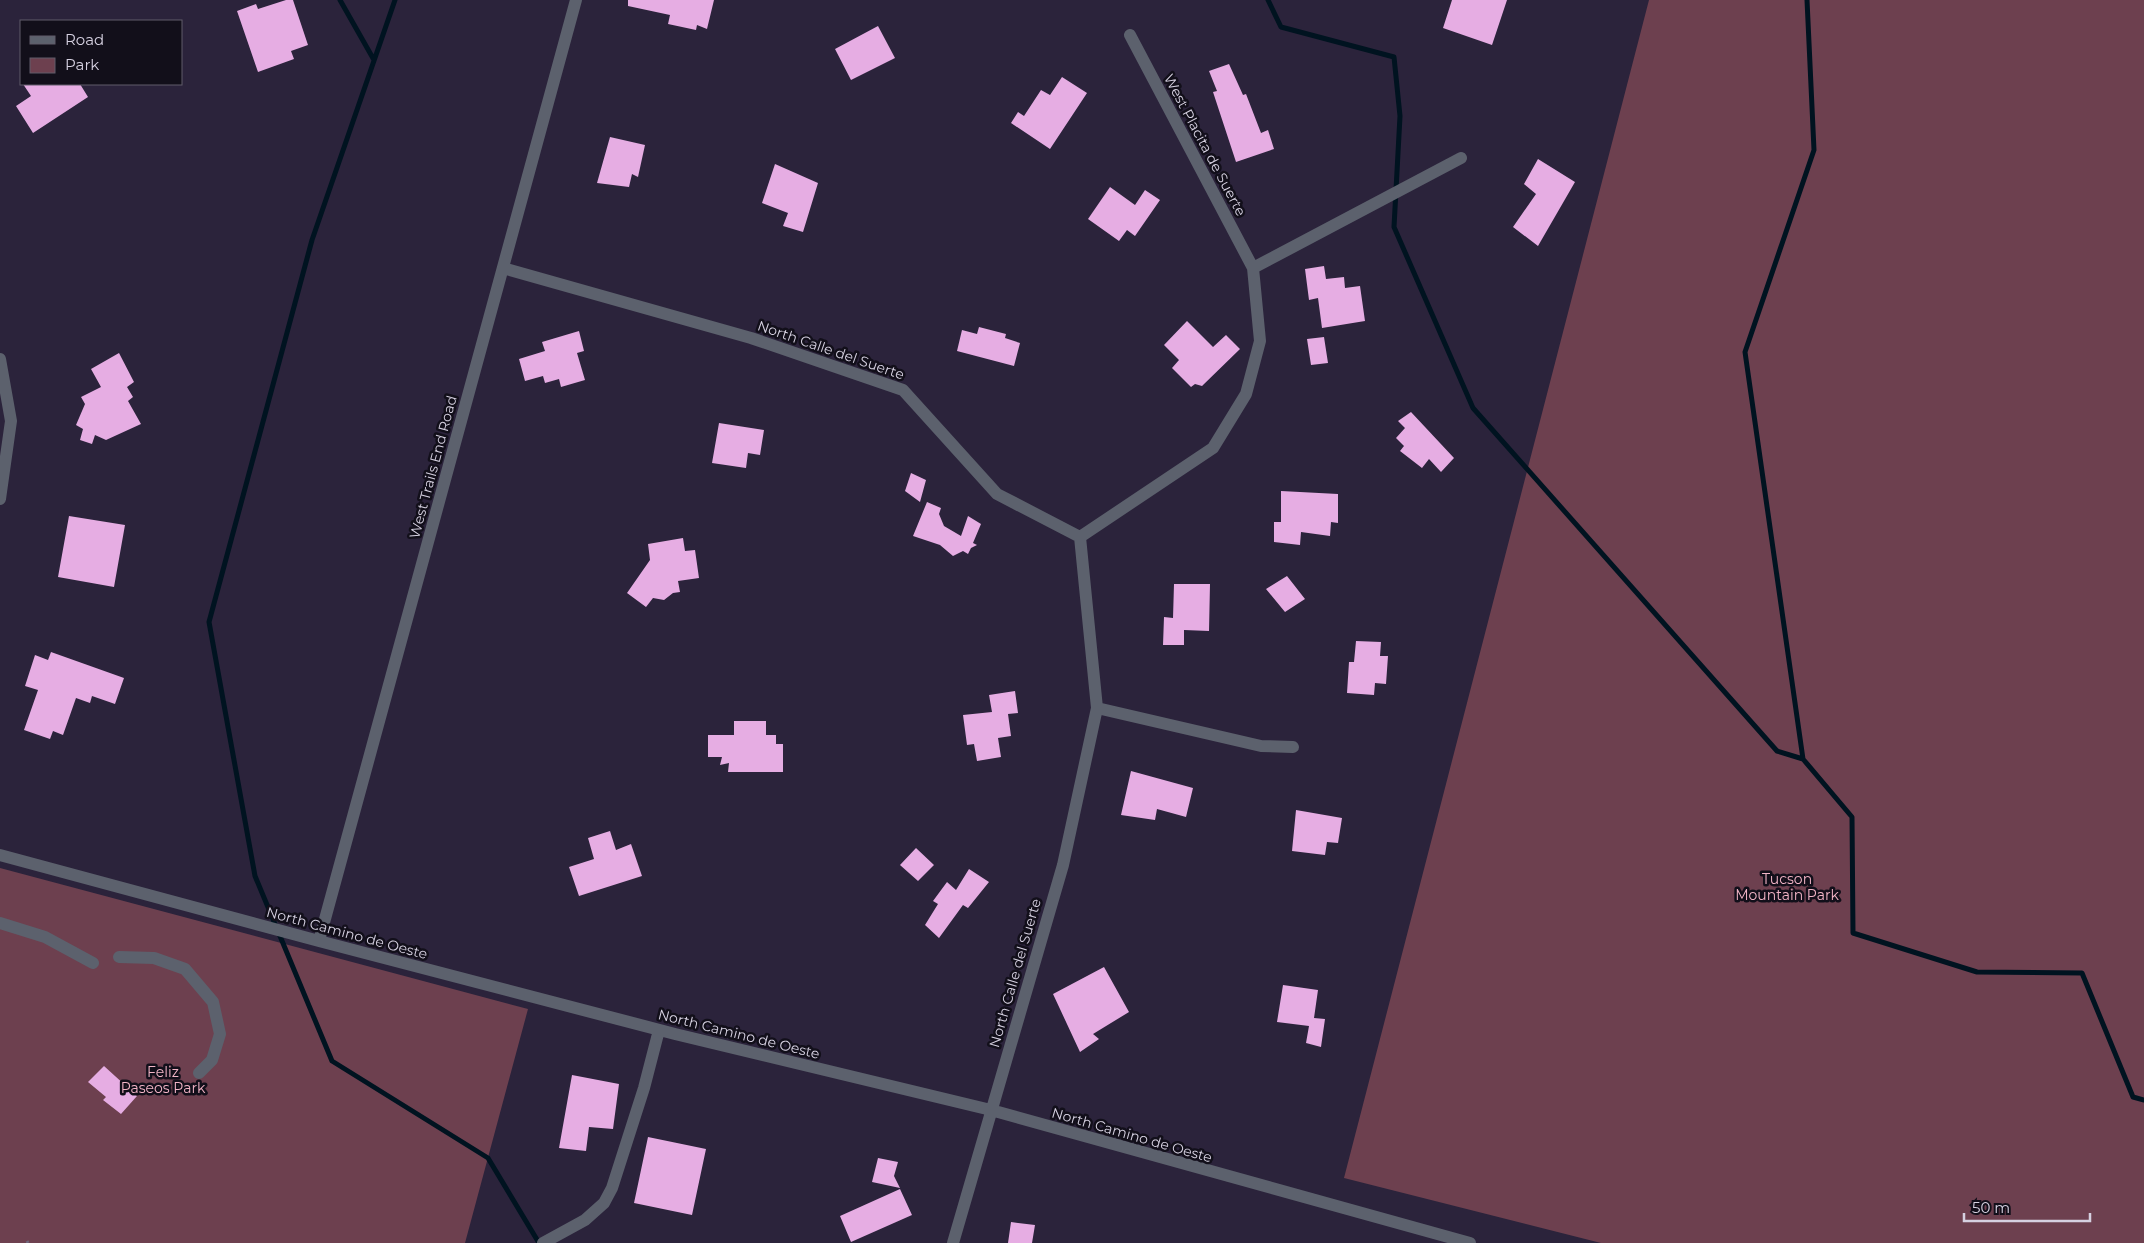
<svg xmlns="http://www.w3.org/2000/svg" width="2144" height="1243" viewBox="0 0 2144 1243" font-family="Montserrat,sans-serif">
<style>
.green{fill:#6d404f}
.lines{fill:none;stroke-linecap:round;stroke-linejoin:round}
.stream{stroke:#001320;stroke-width:5}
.building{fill:#e6ade3}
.path{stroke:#6e677c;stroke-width:3;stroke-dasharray:2.5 2.5;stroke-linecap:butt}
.minor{stroke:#5c616d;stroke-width:12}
.labels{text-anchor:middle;stroke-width:5;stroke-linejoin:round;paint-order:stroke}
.street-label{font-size:14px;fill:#d6d1e1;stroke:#120f1a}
.park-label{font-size:14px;fill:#f3b5c7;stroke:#120f1a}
</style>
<rect width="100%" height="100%" fill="#2b233b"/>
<path class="green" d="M1649,0H2144V1243H1601L1344,1178Z
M0,868L528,1009L465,1243H0Z"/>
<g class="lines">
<path class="stream" d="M340,0L374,60
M395,0L312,240L209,622L255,876L332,1061L488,1158L539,1243
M1268,0L1281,27L1394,57L1400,116L1394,227L1473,408L1777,751L1803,759L1852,817L1853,933L1977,972L2082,973L2133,1097L2144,1100
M1803,759L1745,352L1814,150L1807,0"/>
</g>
<path class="building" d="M286,0H293L308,45L291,51L294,59L258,72L237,11L256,4L258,9Z
M628,0H714L707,29L697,25L696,30L668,24L670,15L628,6Z
M1452,0H1507L1492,45L1443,28Z
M878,26L895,58L851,80L835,49Z
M1229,64L1243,95L1246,94L1261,133L1268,130L1274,149L1236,162L1213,92L1217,91L1209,71Z
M1062,77L1087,93L1050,149L1011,123L1018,112L1024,116L1041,90L1050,95Z
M23,84H80L88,97L33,133L16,106L31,96Z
M610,137L645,145L638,177L632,174L629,187L597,183Z
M1538,159L1575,182L1538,246L1513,227L1536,194L1524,184Z
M775,164L818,183L803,232L783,226L788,213L762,203Z
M1110,187L1135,205L1145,190L1160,200L1135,236L1127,230L1119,241L1088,219Z
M1324,266L1326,279L1344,277L1345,288L1360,286L1365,321L1322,328L1318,298L1309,300L1305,269Z
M1187,321L1213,347L1226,335L1240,349L1202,386L1195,384L1191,387L1172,368L1179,360L1164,345Z
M979,327L1006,334L1005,338L1020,343L1014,366L957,351L962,330L977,334Z
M579,331L584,351L577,353L585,380L561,387L559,379L545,383L543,376L525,381L519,359L545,351L542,342Z
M1324,337L1328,363L1311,365L1307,339Z
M119,353L134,382L127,387L133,397L128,401L141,424L106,440L95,435L92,444L80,440L83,429L76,425L85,404L81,397L101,387L91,369Z
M1411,412L1454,458L1441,472L1429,459L1422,468L1400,451L1404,446L1396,438L1405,428L1398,421Z
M719,423L764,430L760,455L748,453L746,468L712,463Z
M911,473L926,480L920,502L905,491Z
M1281,491L1338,494V523L1331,522L1330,536L1301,532L1300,545L1274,542V522H1281Z
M927,502L941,508L939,514L944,526L961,536L968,516L981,524L973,543L977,545L971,548L968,554L963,551L953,556L940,545L913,536Z
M69,516L125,525L114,587L58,577Z
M683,538L685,551L695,550L699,578L678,581L680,592L673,593L664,600L653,598L646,607L627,593L650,560L648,544Z
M1287,576L1305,599L1285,612L1266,589Z
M1174,584H1210L1209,631L1184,630V645H1163L1164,617L1173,618Z
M1356,641L1381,642L1380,656H1388L1386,684L1375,683L1374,695L1347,693L1349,662H1354Z
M51,652L124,678L115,704L92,696L90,703L76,698L63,735L53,731L50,739L24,730L38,690L25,686L35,655L48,660Z
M1015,691L1018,713L1008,714L1011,736L998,738L1001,757L977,761L974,744L967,745L963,715L992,712L989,695Z
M734,721H766V735H776V744H783V772H728L729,763L720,765L722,757H708V735H734Z
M1131,771L1193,788L1186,817L1157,809L1155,820L1121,815Z
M1296,810L1342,818L1338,843L1327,842L1325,855L1292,851Z
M610,831L616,850L631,844L642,876L579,896L569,867L594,859L588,838Z
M916,848L934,865L918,881L900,865Z
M969,869L989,882L968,908L963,905L939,938L925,925L938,904L933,901L947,882L956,890Z
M1104,967L1129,1012L1093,1034L1099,1039L1080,1052L1053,994Z
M1283,985L1318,990L1314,1018L1325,1019L1321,1047L1306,1043L1309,1026L1277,1022Z
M104,1066L137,1096L121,1114L103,1100L106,1097L88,1082Z
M572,1075L619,1084L613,1129L589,1127L586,1151L559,1148Z
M648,1137L706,1149L692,1215L634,1203Z
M878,1158L898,1162L894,1176L900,1188L872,1182Z
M900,1189L912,1215L851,1242L840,1216Z
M1011,1222L1035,1225L1032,1243H1008Z"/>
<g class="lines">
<path class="path" d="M27,1241L28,1243"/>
<path class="minor" d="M1130,35L1253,268
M503,268L751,338L903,390L997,494L1080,537L1097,708L1063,865L953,1243
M0,359L11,421L0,499
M1080,537L1213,448L1246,394L1260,341L1253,268L1461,158
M1097,708L1261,746L1293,747
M0,855L319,941L675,1034L991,1110L1470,1243
M0,923L45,937L93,963
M319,941L576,0
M119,957L154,958L185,969L213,1002L220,1034L212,1060L199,1073
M543,1243L585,1220L604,1203L612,1188L644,1088L659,1030"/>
</g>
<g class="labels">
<g class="street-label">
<text transform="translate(1205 145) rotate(62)" y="5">West Placita de Suerte</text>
<text transform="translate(831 350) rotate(19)" y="5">North Calle del Suerte</text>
<text transform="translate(433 467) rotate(-75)" y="5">West Trails End Road</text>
<text transform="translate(347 933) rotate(15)" y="5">North Camino de Oeste</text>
<text transform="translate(1015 973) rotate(-74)" y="5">North Calle del Suerte</text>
<text transform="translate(739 1034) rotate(14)" y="5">North Camino de Oeste</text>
<text transform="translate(1132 1135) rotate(16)" y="5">North Camino de Oeste</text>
</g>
<g class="park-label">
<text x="1787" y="884">Tucson<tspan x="1787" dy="16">Mountain Park</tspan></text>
<text x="163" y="1077">Feliz<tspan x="163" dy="16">Paseos Park</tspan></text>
</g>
</g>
<rect x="20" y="20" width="162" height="65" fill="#120f1a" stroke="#605d6a"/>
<rect x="30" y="36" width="25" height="8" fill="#5c616d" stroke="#605d6a"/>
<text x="65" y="45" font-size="15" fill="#d6d1e1">Road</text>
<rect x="30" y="58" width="25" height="15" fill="#6d404f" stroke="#605d6a"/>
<text x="65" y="70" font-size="15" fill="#d6d1e1">Park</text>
<path d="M1964 1213v8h126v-8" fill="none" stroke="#d6d1e1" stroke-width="2.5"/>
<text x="1972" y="1213" font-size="15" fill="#d6d1e1" stroke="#120f1a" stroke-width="4" paint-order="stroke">50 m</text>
</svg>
